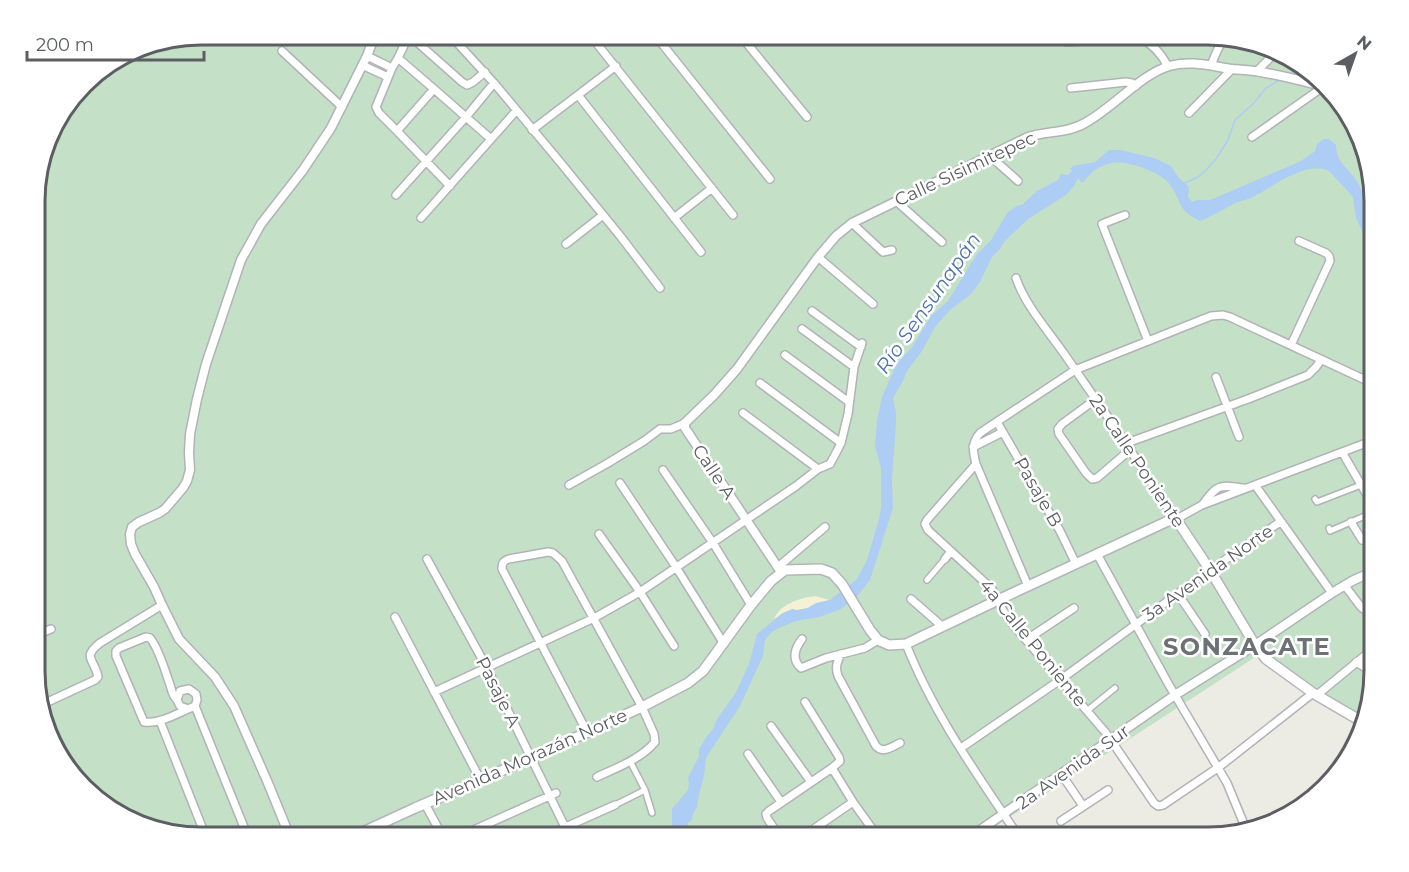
<svg xmlns="http://www.w3.org/2000/svg" width="1409" height="872" viewBox="0 0 1409 872" font-family="Montserrat,sans-serif">
<style>
.green{fill:#c4e1c7}
.sand{fill:#f5f1d6}
.water{fill:#adcdf4}
.lines{fill:none;stroke-linecap:round;stroke-linejoin:round}
.stream{stroke:#adcdf4;stroke-width:1.5}
.pedestrian-casing{stroke:#b1b3b7;stroke-width:8}
.minor-casing{stroke:#b1b3b7;stroke-width:10}
.tertiary-casing{stroke:#b1b3b7;stroke-width:11}
.secondary-casing{stroke:#b3b5ba;stroke-width:12}
.pedestrian{stroke:#fff;stroke-width:5}
.minor{stroke:#fff;stroke-width:7}
.tertiary{stroke:#fff;stroke-width:8}
.secondary{stroke:#fff;stroke-width:9}
.labels{text-anchor:middle;stroke-width:5;stroke-linejoin:round;paint-order:stroke}
.street-label{font-size:18px;fill:#5c5e63;stroke:#fff}
.water-label{font-size:20px;font-style:italic;fill:#5073ac;stroke:#fff}
.district-label{font-size:24px;font-weight:bold;letter-spacing:1.5px;fill:#6d7074;stroke:#fff}
.rim{fill:none;stroke:#5c5e63;stroke-width:3}
</style>
<rect width="100%" height="100%" fill="#ecebe4"/>
<path class="green" d="M201,35H1208L1300,62L1352,118L1374,190V681L1362,717L1260,654L979,837H201L109,810L62,763L36,692V180L52,127L91,76L138,47Z"/>
<path class="sand" d="M815,596L829,600L811,606L808,608L783,613L774,619C780,604 800,598 815,596Z"/>
<path class="water" d="M1324,139H1329L1336,145C1337,164 1347,166 1356,180C1363,191 1373,211 1374,223C1375,234 1374,245 1374,256L1356,218L1353,197L1329,171C1307,160 1274,186 1255,196C1250,199 1243,200 1238,202C1225,208 1213,216 1200,221C1177,209 1183,205 1171,186C1163,173 1128,160 1112,163C1108,164 1099,167 1095,170C1090,173 1087,179 1082,183L1078,178L1074,186L1066,195L1028,219L1005,241L999,250L992,257L980,282L971,294L950,310L935,327L922,351L907,371L903,381L893,398L896,413V423L892,480L893,508L870,580L855,599L839,610L819,617L796,621L781,627L772,632L765,640L763,656L740,706L706,758L704,776L699,795L697,807L693,814L692,820L688,823L689,837H666L672,825V809L688,790L689,783L688,778L699,756V749L707,736L713,729L717,719L735,694L749,664L757,634L783,613L792,609L797,610L808,608L816,603L830,600L857,579L867,560L879,519L881,508V468L875,446L877,420L882,397L896,365L912,347L931,316L948,301L977,254L991,240L1008,212L1017,206L1023,204L1037,191L1058,180L1061,174L1068,175L1072,171L1070,169L1073,166L1095,162L1109,150H1121L1154,158L1171,166L1178,177L1189,187L1188,197L1192,202L1197,200H1210L1301,161L1315,151L1317,144Z"/>
<g class="lines">
<path class="stream" d="M1291,74L1303,66
M1185,183L1198,177L1205,171L1216,159L1228,140L1235,120L1254,103L1266,88L1278,81"/>
<defs>
<path id="pedestrian" d="M1315,499L1317,502L1361,485
M1329,528L1330,531L1374,512
M927,580L945,559
M1088,710L1115,688
M630,761L645,790L652,813
M615,805L645,790"/>
<path id="minor" d="M409,35L462,82L467,85L473,82L485,72
M450,35L494,83L560,162L621,237L660,288
M590,35L733,215
M655,35L770,179
M740,35L807,117
M1066,42L1139,37C1152,44 1162,54 1168,67
M282,51L342,107
M367,56L392,68
M398,58L434,89L397,131L379,113L376,107L392,68Z
M398,58L409,35
M362,65L388,77
M1211,65L1217,51L1223,39
M1257,71L1274,54
M1071,88L1126,82L1132,83L1136,86
M434,89L491,139
M578,95L701,252
M1189,113L1232,69
M532,130L616,66
M397,131L450,186
M1252,137L1323,87
M990,156L1018,181
M396,195L466,117L494,83
M896,201L942,242
M1125,215L1102,224L1148,341
M421,218L516,111
M674,218L712,188
M852,223L883,252L892,250
M566,244L603,215
M818,257L873,304
M1016,278C1025,305 1049,332 1065,355C1103,410 1141,463 1175,520L1202,505L1374,440
M812,311L861,347
M802,329L854,367
M1291,345L1330,261L1329,256L1326,253L1299,241
M785,355L849,402
M1216,377L1239,437
M760,383L841,443
M1096,399L1062,424L1058,429L1059,434L1086,473L1092,479L1097,478L1131,449
M743,413L818,469
M997,422L1060,531L1076,564
M1127,443L1248,399L1308,375L1316,367L1321,360
M973,447L1003,432
M1342,452L1374,507
M976,464L927,520L925,524L928,530L992,589L1002,609L1014,626L1106,733L1154,803L1158,806L1163,805L1219,767L1313,693
M663,470L713,543L751,605
M620,483L676,567L724,644
M569,485L608,463L644,441L660,429H671L685,423
M1255,485L1332,593
M1203,504C1218,484 1219,485 1243,488
M1351,522L1362,540
M599,534L640,592L674,646
M1097,554L1169,685L1227,783L1246,829
M427,559L487,668L565,827
M945,559L951,551
M778,567L825,527
M1028,586L976,464C973,452 971,443 980,433L1075,370L1211,316L1223,315L1230,317L1374,384
M1345,586L1361,607L1374,617
M1178,594L1205,634
M911,599L943,627
M395,617L481,781
M36,635L51,629
M802,639C795,648 791,659 801,668L826,658L865,648L878,640
M1026,640L1074,608
M906,644C933,713 978,776 1019,837
M841,654C837,662 835,667 838,676L876,746C883,754 891,747 900,743
M1356,662L1374,673
M434,692L594,618L640,592L796,486L818,469L830,464L837,451L841,443L848,414L854,367L862,343
M1317,695L1374,648
M177,700C171,694 172,689 169,682C165,670 158,647 150,638L146,637L119,648L116,651V656L144,722C159,724 174,715 188,709
M41,705L95,680L98,677C95,659 81,658 100,643L162,605
M195,706L188,709L180,706L177,700L180,691L189,689L196,694L197,700L195,706L248,837
M160,721L206,837
M771,726L811,782
M587,732L502,569C502,563 503,561 509,559L548,552L553,553L562,561L642,707L654,734L655,742C641,759 616,768 597,777
M961,748L1060,680L1210,570L1280,522
M748,754L781,802
M832,768L853,802L878,837
M1062,775L1083,806
M425,804L443,837
M1061,821L1108,790
M458,837L556,793
M543,837L615,805
M780,837L767,818L766,814L769,811L832,768L840,761L839,757L805,702
M802,837L853,802
M1121,837L1124,836"/>
<path id="tertiary" d="M781,572L685,428V423L714,395L737,369L818,257L836,236L852,223L1028,137C1046,131 1068,133 1085,123C1113,108 1140,75 1169,66C1190,60 1211,66 1232,69C1241,70 1251,70 1260,72C1281,75 1302,81 1322,86
M290,837L268,783L234,706L215,677L179,639L162,605L154,587L135,554L131,544L130,534L132,527L139,522L159,513L165,509L183,488L187,481L190,470L189,453L190,434L197,399L206,364L241,260L261,224L303,170L331,128L367,56L375,35
M970,837L1175,695L1255,645L1332,593L1352,581L1374,571"/>
<path id="secondary" d="M352,837L415,808L531,758L642,707L688,683L703,671L751,605L771,581L785,570L821,569L832,573L842,584L870,630L878,640L889,645L906,644L998,600L1168,521L1175,520L1180,525L1210,570L1255,645L1266,659L1313,693L1361,721"/>
</defs>
<use href="#pedestrian" class="pedestrian-casing"/>
<use href="#minor" class="minor-casing"/>
<use href="#tertiary" class="tertiary-casing"/>
<use href="#secondary" class="secondary-casing"/>
<use href="#pedestrian" class="pedestrian"/>
<use href="#minor" class="minor"/>
<use href="#tertiary" class="tertiary"/>
<use href="#secondary" class="secondary"/>
</g>
<g class="labels">
<g class="street-label">
<text transform="translate(965 169) rotate(-25)" y="6">Calle Sisimitepec</text>
<text transform="translate(1137 461) rotate(56)" y="6">2a Calle Poniente</text>
<text transform="translate(714 472) rotate(56)" y="6">Calle A</text>
<text transform="translate(1038 492) rotate(60)" y="6">Pasaje B</text>
<text transform="translate(1208 573) rotate(-35)" y="6">3a Avenida Norte</text>
<text transform="translate(1033 643) rotate(51)" y="6">4a Calle Poniente</text>
<text transform="translate(498 692) rotate(63)" y="6">Pasaje A</text>
<text transform="translate(530 757) rotate(-24)" y="6">Avenida Morazán Norte</text>
<text transform="translate(1073 767) rotate(-35)" y="6">2a Avenida Sur</text>
</g>
<g class="water-label">
<text transform="translate(928 303) rotate(-55)" y="7">Río Sensunapán</text>
</g>
<g class="district-label">
<text x="1247" y="655">SONZACATE</text>
</g>
</g>
<path d="M0 0H1409V872H0ZM201 45H1208A156 156 0 0 1 1364 201V671A156 156 0 0 1 1208 827H201A156 156 0 0 1 45 671V201A156 156 0 0 1 201 45Z" fill="#fff" fill-rule="evenodd"/>
<path class="rim" d="M201 45H1208A156 156 0 0 1 1364 201V671A156 156 0 0 1 1208 827H201A156 156 0 0 1 45 671V201A156 156 0 0 1 201 45Z"/>
<g transform="translate(1355 54) rotate(40)" stroke="#ffffff" stroke-width="4.5" paint-order="stroke">
<path d="M0-4.5L10 22L0 15L-10 22Z" fill="#5c5e63"/>
<text y="-9" font-size="16" font-weight="bold" text-anchor="middle" fill="#5c5e63">N</text>
</g>
<path d="M27 51v9h177v-9" fill="none" stroke="#5c5e63" stroke-width="3"/>
<text x="36" y="51" font-size="18" fill="#5c5e63" stroke="#ffffff" stroke-width="4.5" paint-order="stroke">200 m</text>
</svg>
